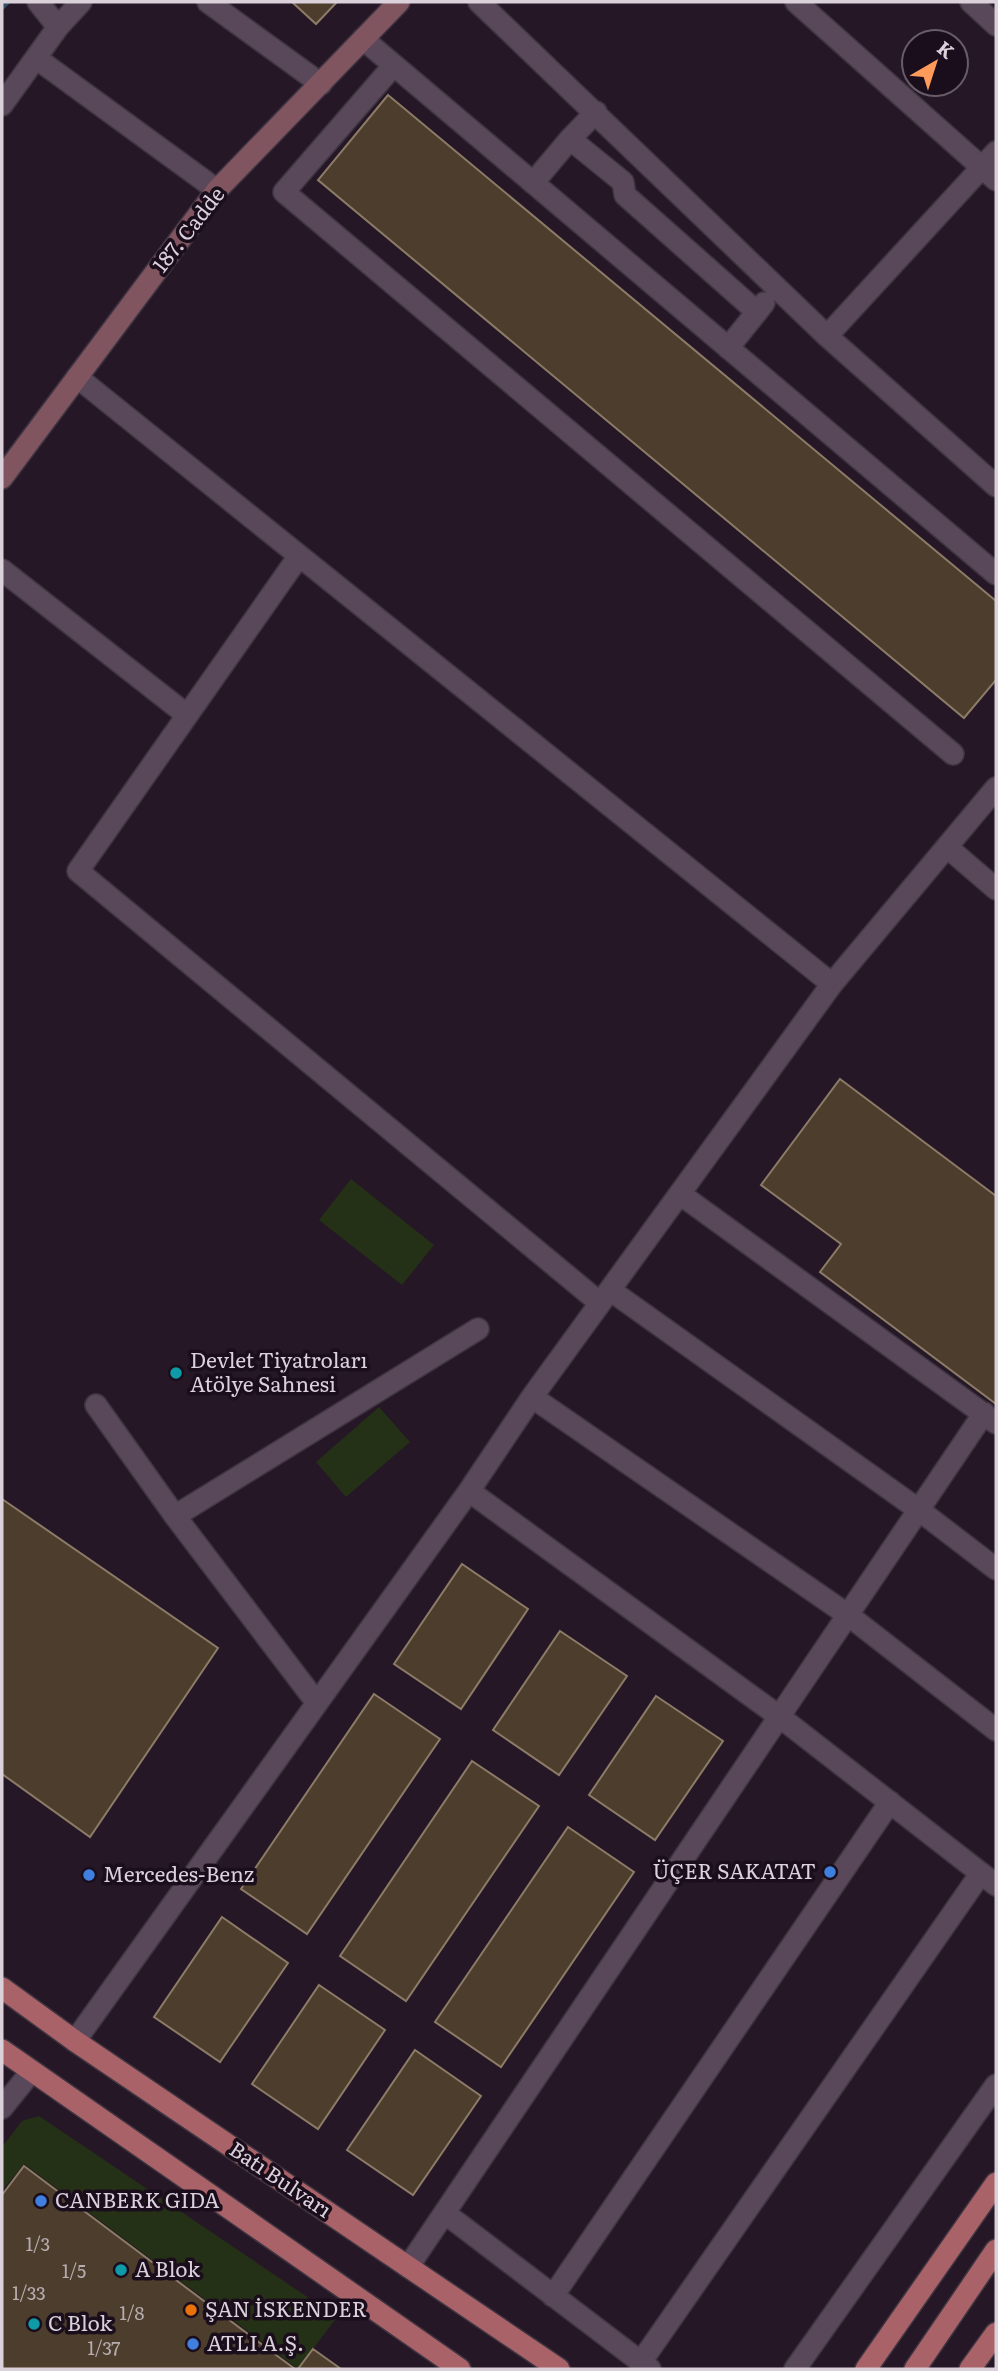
<svg xmlns="http://www.w3.org/2000/svg" width="998" height="2371" viewBox="0 0 998 2371" font-family="Literata,serif">
<style>
.green{fill:#253117}
.lines{fill:none;stroke-linecap:round;stroke-linejoin:round}
.stream{stroke:#2e4c63;stroke-width:6}
.building{fill:#4c3d2c;stroke:#8c7b67;stroke-width:2}
.minor-casing{stroke:#3e3440;stroke-width:24}
.tertiary-casing{stroke:#3e3440;stroke-width:24}
.secondary-casing{stroke:#3e3440;stroke-width:24}
.primary-casing{stroke:#3e3440;stroke-width:24}
.minor{stroke:#584859;stroke-width:21}
.tertiary{stroke:#584859;stroke-width:21}
.secondary{stroke:#805560;stroke-width:21}
.primary{stroke:#a86268;stroke-width:21}
.culture-dot{fill:#0f9aa8;stroke:#1b0e1c;stroke-width:2.5}
.shop-dot{fill:#3f7fe0;stroke:#1b0e1c;stroke-width:2.5}
.food-dot{fill:#e8710a;stroke:#1b0e1c;stroke-width:2.5}
.labels{text-anchor:middle;stroke-width:7;stroke-linejoin:round;paint-order:stroke}
.number-label{font-size:18px;fill:#b6acaf}
.street-label{font-size:21px;fill:#dad1db;stroke:#1b0e1c}
.poi-label{font-size:21px;fill:#dad1db;stroke:#1b0e1c;text-anchor:start}
</style>
<rect width="100%" height="100%" fill="#251726"/>
<path class="green" d="M351,1179L434,1245L402,1285L319,1220Z
M379,1407L410,1442L346,1497L316,1462Z
M39,2116L337,2317L298,2369L24,2164L2,2191V2147L22,2121Z"/>
<g class="lines">
<path class="stream" d="M2,7L7,2"/>
</g>
<path class="building" d="M292,2H337L316,24Z
M388,95L996,601V680L964,718L318,180Z
M840,1079L996,1196V1404L820,1272L841,1244L761,1185Z
M2,1499L218,1648L90,1837L2,1774Z
M462,1564L528,1609L461,1709L394,1664Z
M560,1631L627,1676L559,1775L493,1730Z
M374,1694L440,1739L307,1934L241,1889Z
M656,1696L723,1741L655,1840L589,1795Z
M472,1761L539,1806L406,2001L340,1956Z
M568,1827L634,1872L501,2067L435,2022Z
M222,1917L288,1963L220,2062L154,2017Z
M319,1985L385,2030L318,2129L252,2084Z
M415,2050L481,2096L413,2195L347,2150Z
M24,2166L276,2355L295,2369H2V2195Z
M313,2349L341,2369H298Z"/>
<g class="lines">
<defs>
<path id="minor" d="M38,2L58,27
M208,2L321,84
M479,2L827,336L996,486
M796,2L996,180
M971,2L996,25
M363,39L996,574
M36,58L217,190
M394,65L284,192L953,754
M2,105L58,27L81,2
M596,112L570,139L623,182L625,195L757,312
M533,183L570,139
M827,336L996,152
M728,348L764,303
M77,377L832,984
M299,556L78,871L600,1303
M2,570L187,715
M947,847L996,889
M680,1194L996,1423
M610,1290L919,1510L996,1569
M532,1397L848,1615L996,1730
M96,1405L175,1516L317,1703
M469,1491L780,1717L996,1885
M175,1516L478,1329
M75,2041L469,1491L532,1397L832,984L996,788
M446,2214L650,2369
M408,2267L984,1413
M553,2296L890,1802
M641,2362L981,1873
M795,2369L996,2085"/>
<path id="tertiary" d="M2,2108L31,2072"/>
<path id="secondary" d="M2,478L217,190L399,2"/>
<path id="primary" d="M2,1988L75,2041L559,2369
M2,2050L460,2369
M866,2369L996,2183
M915,2369L996,2250
M970,2369L996,2333"/>
</defs>
<use href="#minor" class="minor-casing"/>
<use href="#tertiary" class="tertiary-casing"/>
<use href="#secondary" class="secondary-casing"/>
<use href="#primary" class="primary-casing"/>
<use href="#minor" class="minor"/>
<use href="#tertiary" class="tertiary"/>
<use href="#secondary" class="secondary"/>
<use href="#primary" class="primary"/>
</g>
<g class="culture-dot">
<circle cx="176" cy="1373" r="7"/>
<circle cx="121" cy="2270" r="7"/>
<circle cx="34" cy="2324" r="7"/>
</g>
<g class="shop-dot">
<circle cx="830" cy="1872" r="7"/>
<circle cx="89" cy="1875" r="7"/>
<circle cx="41" cy="2201" r="7"/>
<circle cx="193" cy="2344" r="7"/>
</g>
<circle class="food-dot" cx="191" cy="2310" r="7"/>
<g class="labels">
<g class="number-label">
<text x="38" y="2251">1/3</text>
<text x="74" y="2278">1/5</text>
<text x="29" y="2300">1/33</text>
<text x="132" y="2320">1/8</text>
<text x="104" y="2355">1/37</text>
</g>
<g class="street-label">
<text transform="translate(189 230) rotate(-52)" y="7">187. Cadde</text>
<text transform="translate(280 2180) rotate(34)" y="7">Batı Bulvarı</text>
</g>
<g class="poi-label">
<text x="190" y="1368">Devlet Tiyatroları<tspan x="190" dy="24">Atölye Sahnesi</tspan></text>
<text x="816" y="1879" text-anchor="end">ÜÇER SAKATAT</text>
<text x="103" y="1882">Mercedes-Benz</text>
<text x="55" y="2208">CANBERK GIDA</text>
<text x="135" y="2277">A Blok</text>
<text x="205" y="2317">ŞAN İSKENDER</text>
<text x="48" y="2331">C Blok</text>
<text x="207" y="2351">ATLI A.Ş.</text>
</g>
</g>
<rect width="998" height="2371" fill="none" stroke="#dad1db" stroke-width="7"/>
<g transform="translate(935 63) rotate(39)"><circle r="33" fill="#1b0e1c" stroke="#675c68" stroke-width="2"/>
<path d="M0-5L12 26L0 18L-12 26Z" fill="#ff9b5a"/>
<text y="-10" font-size="19" font-weight="bold" text-anchor="middle" fill="#dad1db">K</text>
</g>
</svg>
